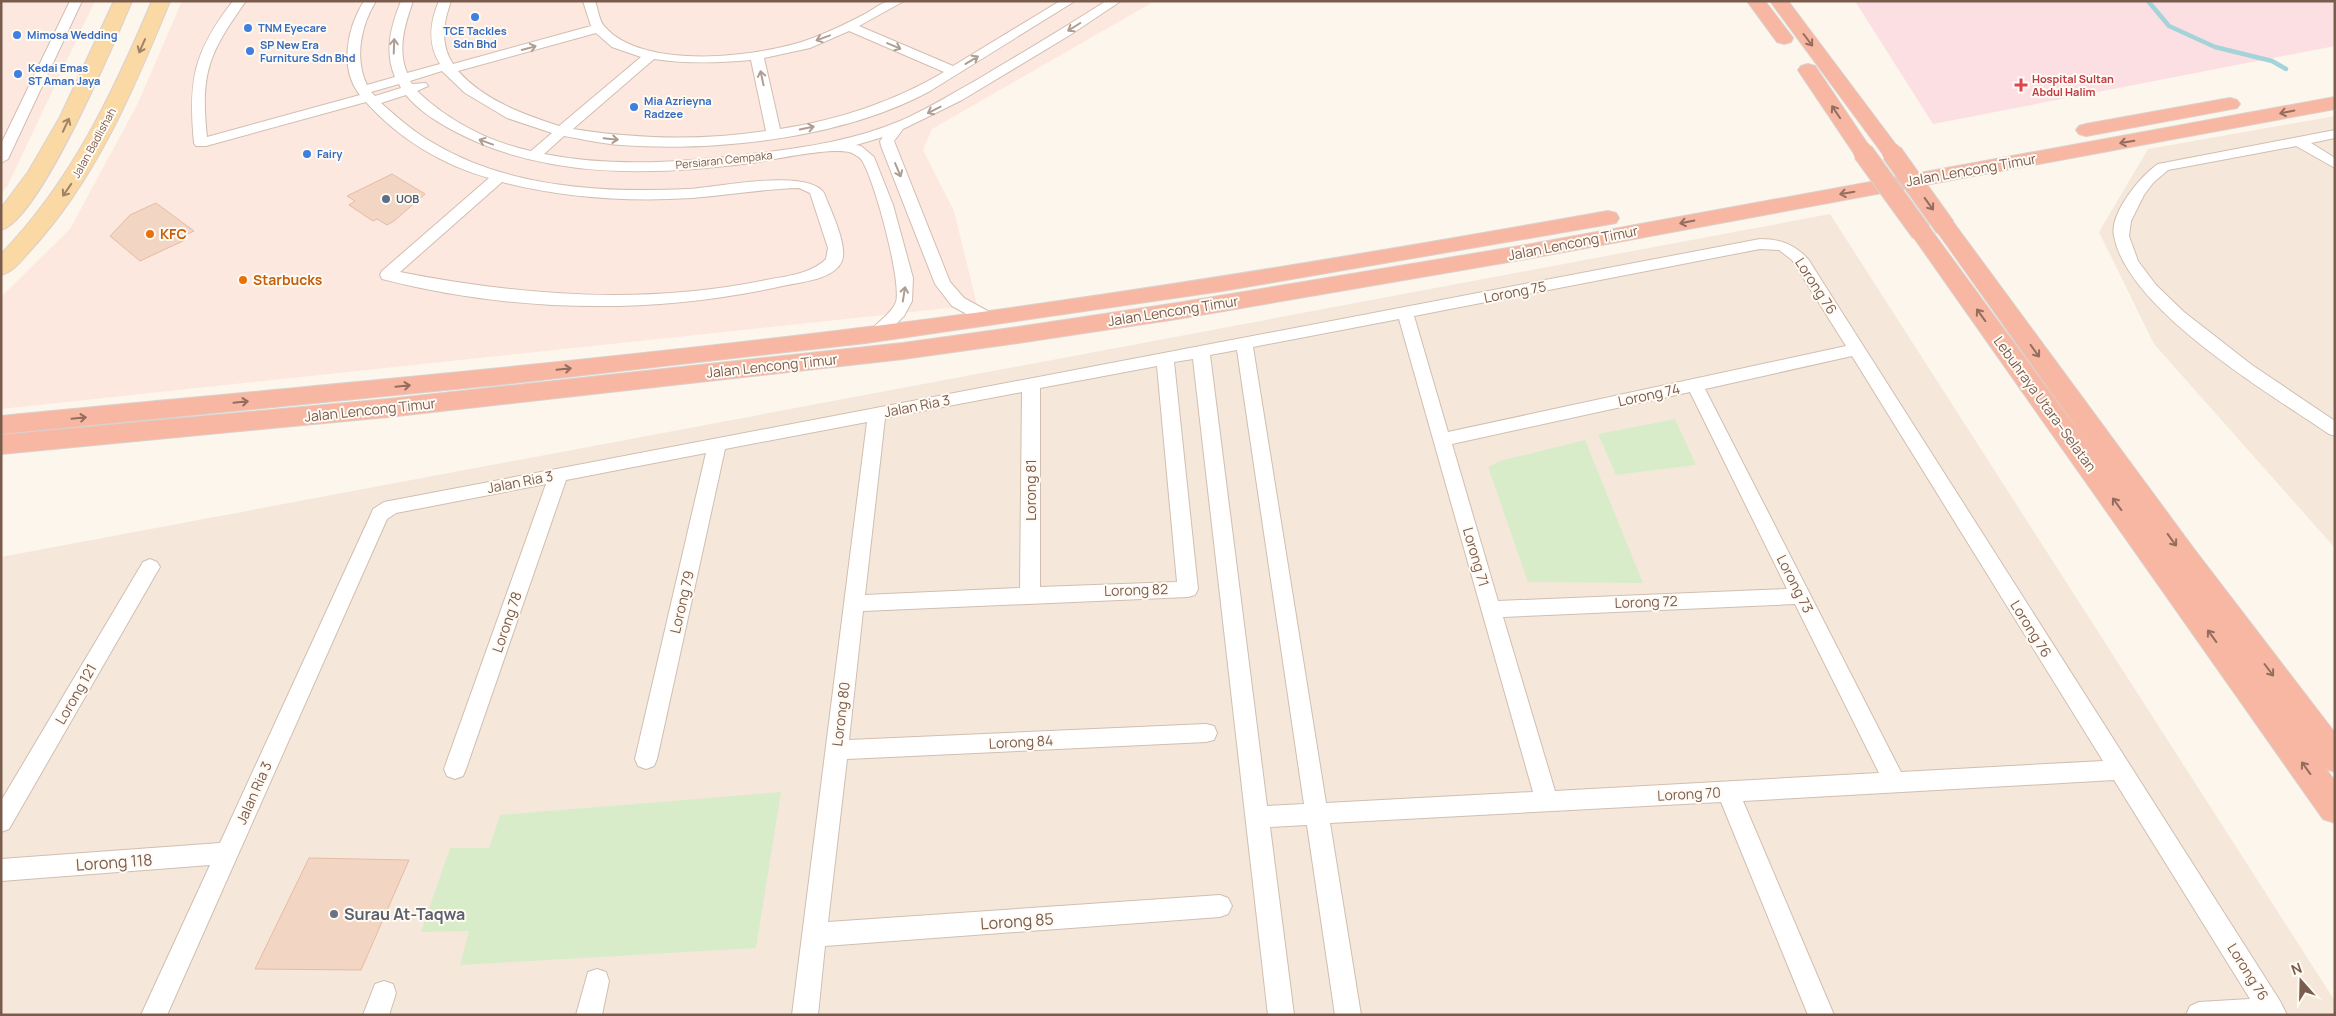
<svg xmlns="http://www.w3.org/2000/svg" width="2336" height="1016" viewBox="0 0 2336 1016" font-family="Manrope,sans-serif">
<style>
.residential{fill:#f5e8da}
.commercial{fill:#fde8e0}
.medical{fill:#fbdfe3}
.green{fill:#d8ecc9}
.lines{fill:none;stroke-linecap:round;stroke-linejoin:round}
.stream{stroke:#a5d3da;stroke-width:4.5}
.building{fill:#f3d5c3;stroke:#e6bba3}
.street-casing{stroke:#d1beb0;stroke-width:2}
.primary-casing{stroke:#dad1cd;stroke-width:2}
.highway-casing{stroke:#dad1cd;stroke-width:2}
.street{fill:#fff;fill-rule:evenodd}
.primary{fill:#fbd9a5;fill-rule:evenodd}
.highway{fill:#f7b7a3;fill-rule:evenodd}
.highway-bridge-casing{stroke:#dad1cd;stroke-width:22;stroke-linecap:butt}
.highway-bridge{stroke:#f7b7a3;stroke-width:20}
.oneway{stroke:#af9d94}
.oneway2{stroke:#936e5e}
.oneway3{stroke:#a18267}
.shop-dot{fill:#3f7fe0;stroke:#fffaf3;stroke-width:2}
.health-dot{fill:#e0444e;stroke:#fffaf3;stroke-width:2}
.service-dot{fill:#5c6f8a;stroke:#fffaf3;stroke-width:2}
.food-dot{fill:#e8710a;stroke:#fffaf3;stroke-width:2}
.worship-dot{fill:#6b7280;stroke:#fffaf3;stroke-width:2}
.labels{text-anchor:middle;stroke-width:4;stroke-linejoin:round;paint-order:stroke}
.far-shop-label{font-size:11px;font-weight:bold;fill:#366cbe;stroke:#fffaf3;text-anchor:start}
.far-health-label{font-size:11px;font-weight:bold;fill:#be3a42;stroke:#fffaf3;text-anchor:start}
.far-street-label{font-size:11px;fill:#7a5c4d;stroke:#fffaf3}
.far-service-label{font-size:11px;font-weight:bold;fill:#4e5e75;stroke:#fffaf3;text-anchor:start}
.street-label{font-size:14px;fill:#7a5c4d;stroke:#fffaf3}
.food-label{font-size:14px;font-weight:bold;fill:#c56008;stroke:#fffaf3;text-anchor:start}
.near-street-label{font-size:16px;fill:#7a5c4d;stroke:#fffaf3}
.near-worship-label{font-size:16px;font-weight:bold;fill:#5b616d;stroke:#fffaf3;text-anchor:start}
</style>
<rect width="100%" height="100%" fill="#fdf6ec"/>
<path class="residential" d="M2335,116V548L2154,344L2099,232L2148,149Z
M1830,214L2335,1001V1015H1V557Z"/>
<path class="commercial" d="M1,1H95L7,187L1,193Z
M182,1H1155L932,129L923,150L954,211L977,305L1,409V297L70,229L138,103Z"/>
<path class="medical" d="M1855,1H2335V46L1933,124Z"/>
<path class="green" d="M1675,419L1696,465L1616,475L1598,434Z
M1585,440L1643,583L1528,582L1488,467L1500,461Z
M781,792L756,948L460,965L469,931L421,932L450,848H489L500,815Z"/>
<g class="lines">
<path class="stream" d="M2148,1L2169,26L2215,47L2272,61L2286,69"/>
</g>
<path class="building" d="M392,174L425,194L394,221L387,225L377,219L373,221L349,205L355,201L347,196Z
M156,203L194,231L181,237L185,240L140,261L110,236L130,215Z
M309,858L409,860L361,970L255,969Z"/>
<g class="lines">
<defs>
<path id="street" d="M70,1H82L8,159L1,163V144Z
M233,1H246C209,53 200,72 207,137L360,95C339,69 347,28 364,1H376C361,25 354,58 367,85L395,77C384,51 391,26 401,1H413C405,24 397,49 407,73L440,64C427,43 430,22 439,1H451C443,23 440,44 453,64L591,26L583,1H595C598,9 599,20 604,26C643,72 763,57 813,38C831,31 848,23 865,14C872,10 881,3 889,1C893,0 899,1 904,1L859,26L953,66L1060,1H1075L930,91C844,138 717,152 621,145C602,144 583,139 564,136L544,154C615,168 689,162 760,153C807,147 855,140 900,121C928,109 953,93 980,78C1022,53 1064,28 1106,1H1121L1070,35L962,100L903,129L894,141L950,282L964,298L995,315L997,319L995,323H983L952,306L935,284L881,146L880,141L883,137L856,145L861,146L874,157L893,205L913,278L912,301L904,316L883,337H871L869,333C876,322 891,315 896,302C902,282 874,177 861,159C859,157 854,154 852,153C834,146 773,160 751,163C652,176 544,179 454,131C437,122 419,111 406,95L381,103C398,118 415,133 435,144C510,188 604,193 689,189C719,187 807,168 824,193C830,209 848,245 842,261C834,279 803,282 787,285C655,315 514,313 382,279L380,275L382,271L489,178C442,165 398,138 366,102L206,146H196L194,143C188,80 194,51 233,1ZM849,31L944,72C893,102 838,120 780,129L764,58L810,48ZM596,33L612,47L641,57L559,126C523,114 485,101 458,71ZM654,59C687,64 718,63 751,60L766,131C701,141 637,139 573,129ZM442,71L465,93L507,118L552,133L531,151C489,142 448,121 417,91L428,86L426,83L412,84L410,81ZM399,84L401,88L375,96L371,92ZM502,182C564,198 629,202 692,198C728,195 763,189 799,188L810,193L828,248L826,259C811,274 786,276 766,280C644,305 522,296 400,272Z
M2335,130V138L2311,143L2335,158V168L2296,146L2168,170L2153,183L2144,195L2131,221L2129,236L2138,261L2156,285L2184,312L2252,365L2335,421V436L2329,434C2269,393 2128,310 2114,236C2109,214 2141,175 2158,164Z
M1760,239C1780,239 1794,244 1808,259L2280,1001L2287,1015H2186L2190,1006L2199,1002L2250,999L2114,780L1743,801L1834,1015H1808L1721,802L1330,823L1361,1015H1335L1307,825L1270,827L1294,1015H1268L1193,359L1174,362L1198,589L1195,595L1188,597L863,611L849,740L1206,724L1214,726L1217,733L1214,740L1206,742L847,759L828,922L1220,895L1228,898L1232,906L1228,914L1220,917L825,946L818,1015H792L867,422L725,449L657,759L654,766L646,769L638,766L635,759L706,453L566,480L466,769L463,776L455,779L447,776L444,769L546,484L396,513L387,519L167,1015H141L210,865L1,881V859L220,843L371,514L373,509L384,502ZM1760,249L1779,250L1792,260L1846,346L1448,432L1414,316ZM1399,319L1533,792L1326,803L1253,347ZM1237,350L1304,804L1267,806L1210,355ZM1852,356L2103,761L1901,772L1705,389ZM1157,366L1177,582L1040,587V388ZM1022,392L1020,588L865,595L885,418ZM1690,392L1787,589L1498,601L1452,444ZM1795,604L1879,773L1555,791L1503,617Z
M150,559L157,562L160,567L157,572L9,829L1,832V801L143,562Z
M597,969L606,972L609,981L602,1015H576L588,972Z
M384,981L393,984L396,993L389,1015H363L375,984Z"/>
<path id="primary" d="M114,1H132C115,41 39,220 1,230V208L28,172L60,117Z
M152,1H170C134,89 95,181 30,251C21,261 13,272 1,275V254C71,182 113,93 152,1Z"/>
<path id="highway" d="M1747,1H1765L1793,38L1791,42L1784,44L1777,42Z
M1770,1H1788L1902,153L1899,157L1892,159L1885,157Z
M1808,64L1815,66L1873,152L1870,156L1863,158L1856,156L1853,152L1798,70L1801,66Z
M2335,97V109L1526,259L1177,319L1018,343L903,359L388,417L1,454V435L388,399L903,343L1018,327L1177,303L1526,245Z
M2230,98L2237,100L2240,104L2237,108L2086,136L2079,134L2076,130L2079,126L2086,124Z
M1608,211L1616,213L1619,218L1616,223L1222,291L866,343L496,385L1,434V416C290,388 580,363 868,327C1116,296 1362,255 1608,211Z
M1945,220L1953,222L2194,549L2335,733V772L2326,769L2335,781V823L2323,819L1910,232L1913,227L1921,225L1929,227L2096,455L1934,227L1937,222Z"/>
</defs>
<use href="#street" class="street-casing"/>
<use href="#primary" class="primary-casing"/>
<use href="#highway" class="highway-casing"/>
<use href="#street" class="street"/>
<use href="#primary" class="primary"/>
<use href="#highway" class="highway"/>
<defs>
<path id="highway-bridge" d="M1863,152L1921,232
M1892,153L1945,227"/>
</defs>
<use href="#highway-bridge" class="highway-bridge-casing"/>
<use href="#highway-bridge" class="highway-bridge"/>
</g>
<defs><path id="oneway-shaft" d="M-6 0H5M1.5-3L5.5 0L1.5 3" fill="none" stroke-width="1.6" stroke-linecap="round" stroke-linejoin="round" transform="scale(1.25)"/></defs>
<g class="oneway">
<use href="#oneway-shaft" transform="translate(1074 27) rotate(148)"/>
<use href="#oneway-shaft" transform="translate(823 38) rotate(160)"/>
<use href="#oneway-shaft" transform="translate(394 46) rotate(-88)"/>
<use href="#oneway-shaft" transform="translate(894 46) rotate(23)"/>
<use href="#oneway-shaft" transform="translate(529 48) rotate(-15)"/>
<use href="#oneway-shaft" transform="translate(972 60) rotate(-31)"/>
<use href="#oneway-shaft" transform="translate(762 78) rotate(-102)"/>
<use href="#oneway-shaft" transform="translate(934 110) rotate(153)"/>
<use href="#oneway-shaft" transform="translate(807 128) rotate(-11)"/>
<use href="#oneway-shaft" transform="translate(611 139) rotate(6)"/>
<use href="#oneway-shaft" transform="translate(486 142) rotate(-160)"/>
<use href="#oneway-shaft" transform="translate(898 170) rotate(67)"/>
<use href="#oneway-shaft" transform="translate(904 294) rotate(-81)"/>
</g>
<g class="oneway2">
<use href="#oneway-shaft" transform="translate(1808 40) rotate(53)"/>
<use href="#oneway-shaft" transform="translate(1836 112) rotate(-124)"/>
<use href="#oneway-shaft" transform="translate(2287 112) rotate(169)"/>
<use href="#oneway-shaft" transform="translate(2127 142) rotate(170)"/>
<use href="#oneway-shaft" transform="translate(1847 193) rotate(170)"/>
<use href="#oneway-shaft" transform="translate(1929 204) rotate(54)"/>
<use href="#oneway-shaft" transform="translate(1687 222) rotate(169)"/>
<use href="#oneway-shaft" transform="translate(1981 315) rotate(-126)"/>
<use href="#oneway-shaft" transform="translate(2035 351) rotate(54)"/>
<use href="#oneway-shaft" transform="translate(564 369) rotate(-6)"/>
<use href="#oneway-shaft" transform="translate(403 386) rotate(-6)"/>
<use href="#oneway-shaft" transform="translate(241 402) rotate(-6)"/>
<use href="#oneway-shaft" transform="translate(79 418) rotate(-6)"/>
<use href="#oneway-shaft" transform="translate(2117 504) rotate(-126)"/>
<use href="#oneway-shaft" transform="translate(2172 540) rotate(54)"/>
<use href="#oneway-shaft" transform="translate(2212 636) rotate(-126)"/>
<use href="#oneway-shaft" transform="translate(2269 670) rotate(53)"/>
<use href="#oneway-shaft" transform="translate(2306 768) rotate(-126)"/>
</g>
<g class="oneway3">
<use href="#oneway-shaft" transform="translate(142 46) rotate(114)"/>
<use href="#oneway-shaft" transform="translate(66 125) rotate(-65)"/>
<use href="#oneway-shaft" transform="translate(67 190) rotate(125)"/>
</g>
<g class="shop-dot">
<circle cx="475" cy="17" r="5"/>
<circle cx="248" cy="28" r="5"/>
<circle cx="17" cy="35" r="5"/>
<circle cx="250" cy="51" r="5"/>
<circle cx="18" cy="74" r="5"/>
<circle cx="634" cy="107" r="5"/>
<circle cx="307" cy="154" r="5"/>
</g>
<path class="health-dot" d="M2018.5 77.5h5v5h5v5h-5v5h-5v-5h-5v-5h5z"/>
<circle class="service-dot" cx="386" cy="199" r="5"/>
<g class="food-dot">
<circle cx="150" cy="234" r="5"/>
<circle cx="243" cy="280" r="5"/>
</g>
<circle class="worship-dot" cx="334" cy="914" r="5"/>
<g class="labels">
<g class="far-shop-label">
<text x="258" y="32">TNM Eyecare</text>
<text x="475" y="35" text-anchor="middle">TCE Tackles<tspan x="475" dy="13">Sdn Bhd</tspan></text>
<text x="27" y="39">Mimosa Wedding</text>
<text x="260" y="49">SP New Era<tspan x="260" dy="13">Furniture Sdn Bhd</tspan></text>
<text x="28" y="72">Kedai Emas<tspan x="28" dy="13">ST Aman Jaya</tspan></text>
<text x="644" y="105">Mia Azrieyna<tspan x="644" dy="13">Radzee</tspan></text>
<text x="317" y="158">Fairy</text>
</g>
<g class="far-health-label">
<text x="2032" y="83">Hospital Sultan<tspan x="2032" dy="13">Abdul Halim</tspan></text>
</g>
<g class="far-street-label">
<text transform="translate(94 143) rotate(-61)" y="4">Jalan Badlishah</text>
<text transform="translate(724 160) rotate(-6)" y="4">Persiaran Cempaka</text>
</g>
<g class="far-service-label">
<text x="396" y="203">UOB</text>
</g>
<g class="street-label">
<text transform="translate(1971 170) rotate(-10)" y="5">Jalan Lencong Timur</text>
<text transform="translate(1573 243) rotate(-11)" y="5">Jalan Lencong Timur</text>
<text transform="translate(1816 286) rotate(57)" y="5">Lorong 76</text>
<text transform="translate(1515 292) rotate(-11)" y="5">Lorong 75</text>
<text transform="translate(1173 311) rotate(-9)" y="5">Jalan Lencong Timur</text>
<text transform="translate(772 366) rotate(-6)" y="5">Jalan Lencong Timur</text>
<text transform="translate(1649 395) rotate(-12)" y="5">Lorong 74</text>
<text transform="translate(2045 404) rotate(54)" y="5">Lebuhraya Utara–Selatan</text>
<text transform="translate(917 406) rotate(-11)" y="5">Jalan Ria 3</text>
<text transform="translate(370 410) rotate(-6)" y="5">Jalan Lencong Timur</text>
<text transform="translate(520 482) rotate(-11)" y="5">Jalan Ria 3</text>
<text transform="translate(1031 490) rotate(-90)" y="5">Lorong 81</text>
<text transform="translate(1476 557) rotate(74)" y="5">Lorong 71</text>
<text transform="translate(1795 584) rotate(63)" y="5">Lorong 73</text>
<text transform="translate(1136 590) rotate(-2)" y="5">Lorong 82</text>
<text transform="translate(682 602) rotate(-77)" y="5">Lorong 79</text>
<text transform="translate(1646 602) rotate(-2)" y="5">Lorong 72</text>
<text transform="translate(507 622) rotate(-71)" y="5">Lorong 78</text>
<text transform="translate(2031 629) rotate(58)" y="5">Lorong 76</text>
<text transform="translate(76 694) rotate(-60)" y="5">Lorong 121</text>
<text transform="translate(841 714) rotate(-83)" y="5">Lorong 80</text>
<text transform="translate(1021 742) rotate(-3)" y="5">Lorong 84</text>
<text transform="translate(254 793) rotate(-66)" y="5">Jalan Ria 3</text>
<text transform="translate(1689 794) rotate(-3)" y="5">Lorong 70</text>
<text transform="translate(2248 972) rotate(58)" y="5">Lorong 76</text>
</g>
<g class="food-label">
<text x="160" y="239">KFC</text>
<text x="253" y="285">Starbucks</text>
</g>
<g class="near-street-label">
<text transform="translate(114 862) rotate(-4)" y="6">Lorong 118</text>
<text transform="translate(1017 921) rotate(-4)" y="6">Lorong 85</text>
</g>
<g class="near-worship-label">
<text x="344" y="920">Surau At-Taqwa</text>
</g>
</g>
<rect width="2336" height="1016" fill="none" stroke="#7a5c4d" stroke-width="5"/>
<g transform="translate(2301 981) rotate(340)" stroke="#fffaf3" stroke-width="4" paint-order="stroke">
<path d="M0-4L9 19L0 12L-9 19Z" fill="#7a5c4d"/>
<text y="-8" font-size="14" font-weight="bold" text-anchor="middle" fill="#7a5c4d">N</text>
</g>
</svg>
